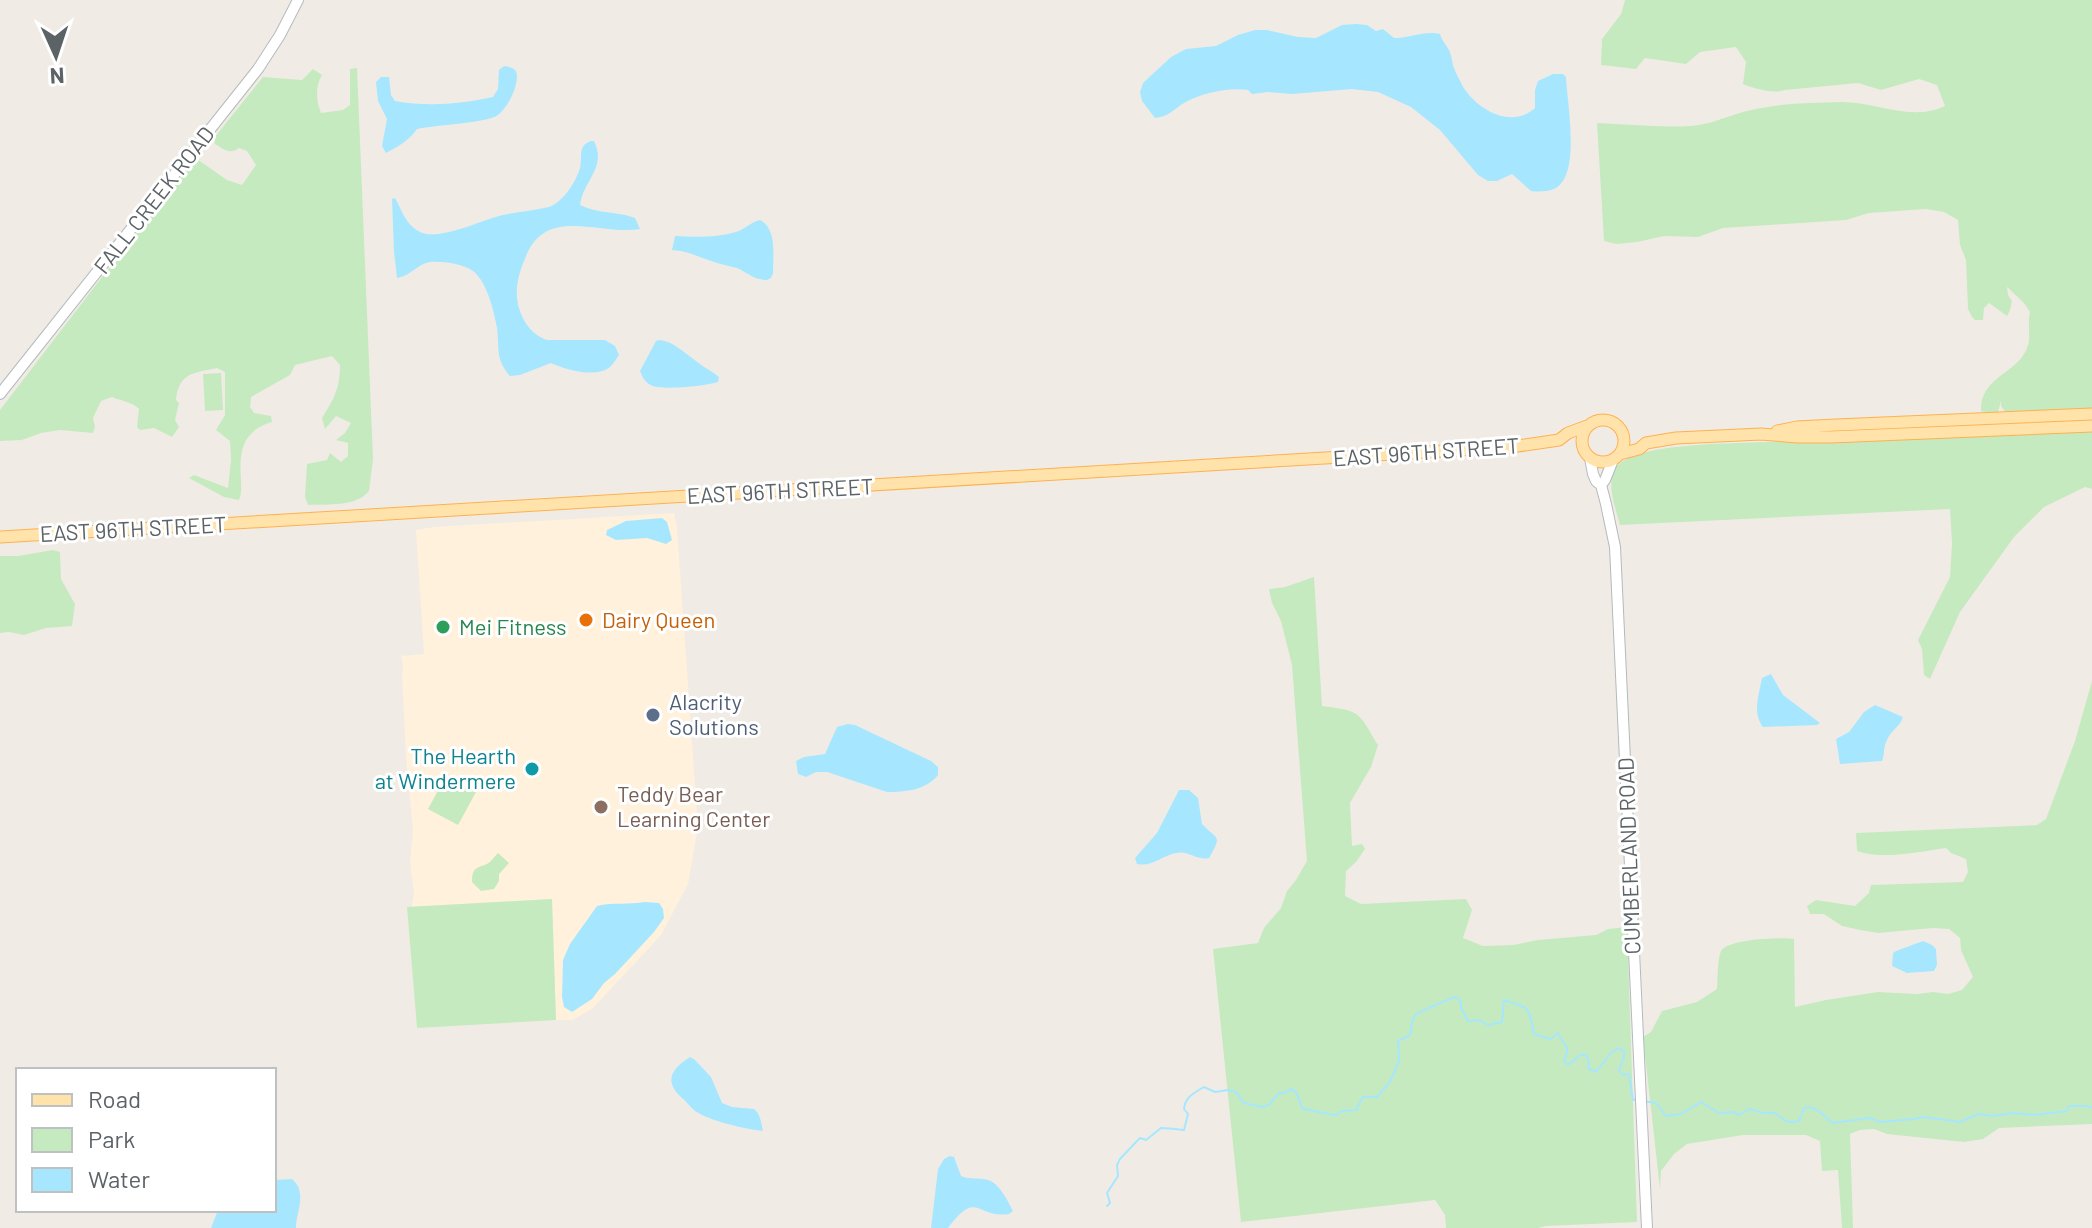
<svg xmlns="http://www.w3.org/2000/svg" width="2092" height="1228" viewBox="0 0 2092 1228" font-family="Barlow,sans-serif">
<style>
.commercial{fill:#fff1db}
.green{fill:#c6eabf}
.water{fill:#a6e7ff}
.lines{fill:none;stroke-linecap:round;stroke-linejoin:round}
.stream{stroke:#a6e7ff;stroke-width:2}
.secondary-casing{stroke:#b3babe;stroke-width:12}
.primary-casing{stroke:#ffb04f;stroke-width:13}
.secondary{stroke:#fff;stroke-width:10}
.primary{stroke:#ffe3ab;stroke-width:11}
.food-dot{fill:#e8710a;stroke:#fff;stroke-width:3}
.leisure-dot{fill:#2e9e5b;stroke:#fff;stroke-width:3}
.service-dot{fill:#5c6f8a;stroke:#fff;stroke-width:3}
.culture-dot{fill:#0f9aa8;stroke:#fff;stroke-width:3}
.education-dot{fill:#8d6e63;stroke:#fff;stroke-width:3}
.labels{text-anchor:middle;stroke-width:6;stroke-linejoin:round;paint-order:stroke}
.street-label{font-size:22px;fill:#5c6367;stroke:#fff}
.food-label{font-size:22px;fill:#c56008;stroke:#fff;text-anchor:start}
.leisure-label{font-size:22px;fill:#27864d;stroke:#fff;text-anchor:start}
.service-label{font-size:22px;fill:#4e5e75;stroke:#fff;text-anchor:start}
.culture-label{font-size:22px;fill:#0d838f;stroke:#fff;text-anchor:end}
.education-label{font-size:22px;fill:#785e54;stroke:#fff;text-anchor:start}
</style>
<rect width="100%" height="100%" fill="#f0ece5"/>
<path class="commercial" d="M674,513L677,528L698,827L688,884L661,935L592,1009L572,1020H556L552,899L412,907L414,893L410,863L413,831L406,757L402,676L403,666L401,656L424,654L416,530L434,527Z"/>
<path class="green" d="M1625,0H2092V410L2006,413L2001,406V401L1998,412L1991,413L1981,411C1980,375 2020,374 2028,345C2031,335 2027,323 2030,312L2024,303L2007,287L2008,295L2012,301L2010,310L2007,316L1989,303L1984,308L1983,320H1975L1972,317L1968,309L1966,260L1960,245L1958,220L1944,212L1926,209L1869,213L1846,220L1723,228L1698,237L1664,236L1637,242L1616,244L1604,241L1597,123C1627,124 1659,128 1690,126C1709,125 1725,117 1743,112C1776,103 1808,103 1842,102C1876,102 1911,122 1945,106L1937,85L1919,79L1881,90L1858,83L1785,90C1773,94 1755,89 1743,84L1746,62L1736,47L1700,52L1686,64L1645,58L1636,69L1601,65L1602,39L1621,14Z
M357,68L373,459L369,491C356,507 328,504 308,505L305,497L307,464L327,460L330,453L341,462L348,456V443L336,440L345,433L351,423L336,416L325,429L322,418C334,399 340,388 340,365L332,356L295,365L290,375L251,397L250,407L254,413L271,416L272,422C242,431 239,451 241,480C241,488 242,492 239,500L224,497L189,478L194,475L228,488L231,460L230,441L216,430L225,415V372L217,368C193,373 179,373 176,400L179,403L175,420L179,427L172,437L154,428L140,430L137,427L139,409C133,402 121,401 112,397L101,401L93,418L95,427L93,433L60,430L41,433L22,440L0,441V410L194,157L227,180L242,185L256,165L247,151L239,148C230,155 223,149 215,144L214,138L263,77L302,80L313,69L322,75C315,87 316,100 321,113L343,110L350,105V69Z
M221,373L223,410L205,411L203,374Z
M2092,431V489L2085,487L2044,507L2014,537L1960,612L1930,679L1924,675L1922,649L1918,640L1950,577L1952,543L1950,509L1620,525C1616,510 1609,492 1612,476C1618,447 1685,447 1709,444Z
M53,550L60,552L61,579L75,604L72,626L46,628L24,635L9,632L0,633V556H18Z
M1314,577L1322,706C1362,711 1358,712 1378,745L1371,767L1350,803L1352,846L1362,844L1365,849L1356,862L1346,871L1345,896L1361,904L1466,899L1472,910L1463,938L1483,946L1513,945L1538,940L1596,935L1608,929L1627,927L1637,1222L1546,1226L1538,1228H1446L1445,1215L1435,1200L1241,1222L1213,949L1258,943L1264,928L1281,908L1287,891L1296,880L1307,861L1292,665L1281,621L1272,603L1269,589L1285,587Z
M2092,681V1124L1999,1128L1983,1139L1964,1142L1887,1134L1874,1129L1860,1130L1850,1134L1853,1228H1842L1838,1170L1822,1171L1820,1141L1806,1135H1743L1687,1144L1674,1154L1661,1171L1660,1189L1643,1037L1651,1032L1662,1011L1697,1002L1717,989C1718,978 1717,961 1721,951C1728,939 1781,937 1794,939L1795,1007L1826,1000L1878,992L1917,994L1933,992L1948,994L1962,990L1973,977L1961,950L1960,938L1949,929L1933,928L1878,933L1860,930L1842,926L1824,914H1810L1807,906L1816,900L1855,906L1869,893L1871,885L1963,882L1968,872L1966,859L1951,853L1946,848C1917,852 1884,860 1857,851L1856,833L2037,825L2046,819L2075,741Z
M446,776L476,792L458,825L428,809Z
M498,853L509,863L499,874V881L494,889L481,891L472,882C472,864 480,869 490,862C493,859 495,856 498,853Z
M552,899L556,1020L417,1028L407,907Z"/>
<path class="water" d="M1356,24L1367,25L1376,31L1383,29L1394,38C1410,38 1426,30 1440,34C1442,41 1446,44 1449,50C1452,56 1452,63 1454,68C1456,74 1460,80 1462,85C1476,109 1511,130 1535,108V90L1538,81L1553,74H1563L1566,77C1567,102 1581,173 1556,188C1548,192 1539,192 1531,191L1512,174L1497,181H1488L1478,175L1440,130L1411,107L1378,92L1352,89L1292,94L1268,92L1252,94L1248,90C1229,87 1201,93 1184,103C1173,110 1168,117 1155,118L1142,101L1140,92L1143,83L1171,57L1186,49L1216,46L1238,35L1255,30H1267L1298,37L1316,38L1342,25Z
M504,66C511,67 517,68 517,76C517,89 508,107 498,115C487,123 435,125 417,129C410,140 397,147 386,153L382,146L387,119L378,101L376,82L381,77H389L391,95L395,101C428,107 461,104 493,97L498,89L499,70Z
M591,141H594C607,168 584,179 580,205C597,214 617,211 635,218L640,229C600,236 547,205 526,256C520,271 516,282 517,298C519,316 529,334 547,340H605L615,346L619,355C616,359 614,363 611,366C598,379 566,370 551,363L520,375L510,376C493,357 501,343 496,323C493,307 486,281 473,271C463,264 443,261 430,262C417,264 411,276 397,278L394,252L392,199L395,198C402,210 405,224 420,232C438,241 480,221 499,216C515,212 533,211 549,207C563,202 576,182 580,168C583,156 577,146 591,141Z
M760,220C777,228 773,256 773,273L771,278L767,280C754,280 748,273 737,268C730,266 723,265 717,263C701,258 689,251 672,250L675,236C695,237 716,238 736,232C745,229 751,222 760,220Z
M659,340C675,342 683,352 696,361C703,367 712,371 719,377L718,382C707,386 663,390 653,386C645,383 643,378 640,371L656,341Z
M662,518L667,522L672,540L666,544L647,538L616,540L606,535L607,530L626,521Z
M1771,674L1783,695L1820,723L1817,725L1763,727C1752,713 1759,695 1762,678Z
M1875,705L1903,717C1900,727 1891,730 1887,740C1883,747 1885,754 1882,761L1840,764L1836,739L1849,732L1864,712Z
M848,724L855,725L931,761L938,767V775C926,790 906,792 887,792L827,772H816L806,777L798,774L796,761L804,757L825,754L837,727Z
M1179,790H1189L1198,798L1202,824C1217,840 1223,834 1209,858C1197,861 1189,850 1176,853C1161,856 1153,867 1137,864L1135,858L1157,833Z
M645,902L659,903L663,909L664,918L654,932L615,974L604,983L592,999L572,1012L564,1007L562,997L563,960L570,944L597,906C613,902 629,905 645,902Z
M1923,941L1932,945L1936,949L1937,965L1934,971L1907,973L1892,966L1893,953L1896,951Z
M690,1057L695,1060L711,1077L722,1103L732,1107L754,1109C761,1115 761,1123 763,1131C745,1129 710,1121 695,1111C690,1107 686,1101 681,1097C664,1081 671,1069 690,1057Z
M950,1156L954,1157L961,1176C970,1180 979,1177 988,1180C999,1183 1008,1201 1013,1211L1009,1214C976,1219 978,1188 948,1228H931L938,1169L944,1159Z
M292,1179C308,1193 296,1211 296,1228H211L218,1210H274V1180Z"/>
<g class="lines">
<path class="stream" d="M1643,1101L1656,1103L1666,1116L1681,1114L1701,1102L1719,1113L1733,1112L1739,1115L1749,1109L1764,1113H1775C1785,1120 1786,1124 1799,1121L1804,1108C1818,1105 1822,1116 1833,1123L1870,1118L1880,1122L1914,1119L1924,1117L1960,1122L1978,1114L1993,1116L2013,1113L2034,1115L2067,1111L2069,1106H2086L2092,1107
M1107,1206L1110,1203L1107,1193L1118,1176L1117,1165L1120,1159L1137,1141L1140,1138L1146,1140L1161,1128C1169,1128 1176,1129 1184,1130L1188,1114L1184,1109C1185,1097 1194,1093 1204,1087L1215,1092L1228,1090L1236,1092L1244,1103L1262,1107L1269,1105L1279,1093H1284L1292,1089L1297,1094L1302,1108C1314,1112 1324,1113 1336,1115L1342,1111L1356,1110L1363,1097H1377L1390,1082L1399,1061L1398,1041L1410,1035C1414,1012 1411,1016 1431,1007C1440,1004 1446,999 1456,997L1461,1002V1008L1468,1021L1480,1020L1488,1025L1502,1022L1504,1000C1532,1009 1528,1006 1534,1034L1550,1039L1558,1033C1563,1047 1572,1043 1564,1060L1566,1064H1570L1580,1055H1585L1588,1058L1589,1069L1596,1072L1611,1053L1618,1048L1624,1051V1057L1619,1070L1623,1075L1629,1074L1633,1100H1637"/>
<defs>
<path id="secondary" d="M0,394L258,69L280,35L298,0
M1590,458L1593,474L1596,481L1601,485L1606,504L1615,547L1647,1228
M1601,485L1605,480L1613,460"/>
<path id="primary" d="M1582 441a21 21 0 1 1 42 0a21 21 0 1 1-42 0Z
M1777,431L1797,427L1836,425L2092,414
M1620,454L1639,449L1646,443L1676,438L1761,434L1798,437H1831L2092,426
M0,537L1511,447L1559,440L1568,433L1587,426"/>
</defs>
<use href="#secondary" class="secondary-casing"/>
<use href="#primary" class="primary-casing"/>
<use href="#secondary" class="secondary"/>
<use href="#primary" class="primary"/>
</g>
<circle class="food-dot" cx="586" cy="620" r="8"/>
<circle class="leisure-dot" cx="443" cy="627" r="8"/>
<circle class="service-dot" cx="653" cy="715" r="8"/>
<circle class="culture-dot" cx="532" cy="769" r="8"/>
<circle class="education-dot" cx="601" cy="807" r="8"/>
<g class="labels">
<g class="street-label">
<text transform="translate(154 200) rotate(-52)" y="8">FALL CREEK ROAD</text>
<text transform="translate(1426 452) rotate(-4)" y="8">EAST 96TH STREET</text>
<text transform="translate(780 491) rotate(-3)" y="8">EAST 96TH STREET</text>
<text transform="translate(133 529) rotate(-3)" y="8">EAST 96TH STREET</text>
<text transform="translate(1629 856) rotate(-92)" y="8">CUMBERLAND ROAD</text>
</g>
<g class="food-label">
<text x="602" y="628">Dairy Queen</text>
</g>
<g class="leisure-label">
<text x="459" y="635">Mei Fitness</text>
</g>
<g class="service-label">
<text x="669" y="710">Alacrity<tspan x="669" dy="25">Solutions</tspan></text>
</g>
<g class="culture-label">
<text x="516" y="764">The Hearth<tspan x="516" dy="25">at Windermere</tspan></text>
</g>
<g class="education-label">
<text x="617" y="802">Teddy Bear<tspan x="617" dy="25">Learning Center</tspan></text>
</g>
</g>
<rect x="16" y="1068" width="260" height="144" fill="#ffffff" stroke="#bec1c2" stroke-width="2"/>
<rect x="32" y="1094" width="40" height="12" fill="#ffe3ab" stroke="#bec1c2" stroke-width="2"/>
<text x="88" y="1108" font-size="24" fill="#5c6367">Road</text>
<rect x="32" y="1128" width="40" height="24" fill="#c6eabf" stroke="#bec1c2" stroke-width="2"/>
<text x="88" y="1148" font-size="24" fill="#5c6367">Park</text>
<rect x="32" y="1168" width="40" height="24" fill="#a6e7ff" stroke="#bec1c2" stroke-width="2"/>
<text x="88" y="1188" font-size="24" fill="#5c6367">Water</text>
<g transform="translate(56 56) rotate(177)" stroke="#ffffff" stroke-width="6" paint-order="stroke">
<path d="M0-6L14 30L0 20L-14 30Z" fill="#5c6367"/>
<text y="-12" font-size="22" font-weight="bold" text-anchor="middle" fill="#5c6367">N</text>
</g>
</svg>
